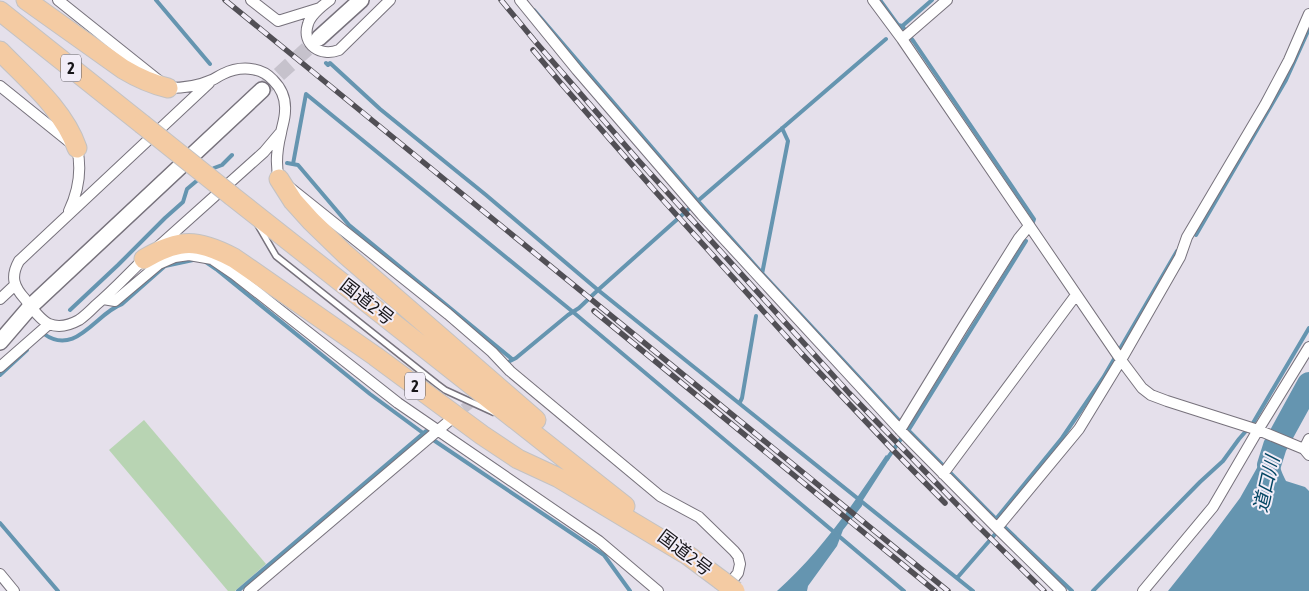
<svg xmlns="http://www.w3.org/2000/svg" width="1309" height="591" viewBox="0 0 1309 591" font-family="'Asap Condensed','Noto Sans JP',sans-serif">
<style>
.green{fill:#b8d4b3}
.water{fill:#6595b0}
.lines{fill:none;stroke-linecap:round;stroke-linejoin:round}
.stream{stroke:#6595b0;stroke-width:4}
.river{stroke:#6595b0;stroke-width:24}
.street-tunnel{stroke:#c6c2cc;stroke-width:10;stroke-dasharray:10 5;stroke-linecap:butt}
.secondary-tunnel{stroke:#c6c2cc;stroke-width:15;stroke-dasharray:15 8;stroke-linecap:butt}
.lane-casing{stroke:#77727c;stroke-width:8}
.street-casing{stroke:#77727c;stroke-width:12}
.secondary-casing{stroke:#77727c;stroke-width:18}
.highway-casing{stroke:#c3c2c3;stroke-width:21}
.lane{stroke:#fff;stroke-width:5}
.street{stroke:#fff;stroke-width:10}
.secondary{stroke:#fff;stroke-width:15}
.highway{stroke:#f4cba3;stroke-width:19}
.rail-casing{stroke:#514f55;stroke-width:5.5}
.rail{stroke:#f2edf8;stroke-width:4;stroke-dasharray:11;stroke-linecap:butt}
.highway-bridge-casing{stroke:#c3c2c3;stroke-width:21;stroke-linecap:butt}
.highway-bridge{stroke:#f4cba3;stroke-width:19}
.labels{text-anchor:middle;stroke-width:4;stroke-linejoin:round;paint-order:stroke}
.shield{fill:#f2edf8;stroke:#59565c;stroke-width:1}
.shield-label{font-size:16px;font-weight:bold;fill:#171519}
.street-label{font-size:18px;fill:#171519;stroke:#f2edf8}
.water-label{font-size:19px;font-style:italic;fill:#034663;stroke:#f2edf8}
</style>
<rect width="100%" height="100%" fill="#e5e0eb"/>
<path class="green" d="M144,420L266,564L235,591H228L109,450Z"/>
<path class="water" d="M1266,441L1283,446C1277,461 1279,467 1286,481L1305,487L1309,491V591H1168L1211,537L1240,498L1262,459L1264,447Z
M886,455L890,458L863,500L862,506L843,530L837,546L808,586L807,591H777C821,552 854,503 886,455Z"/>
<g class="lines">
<path class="stream" d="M156,0L210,64
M880,0L898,25L902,26L914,42L1034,219L1033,222
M534,10L698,201L762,273L908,430L996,519L1072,591
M900,28L932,0
M326,63L328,65L330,63L380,109L486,195L598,290L973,591
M287,163L298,165L349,225L512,359
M293,164L306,94L573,312L904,591
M210,171L214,168L222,165L232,155
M1196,235L1286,80L1309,29
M203,260L216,269L370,394L423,433L604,555L630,591
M762,274L788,141L782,128
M70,310L118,265L165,218L183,202L187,189L200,178
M44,334C76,357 96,313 122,304L165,266L193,260
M510,361L516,358L568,315L579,308L598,290L700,199L886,39
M0,375L27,350
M740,402L742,398L756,316
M908,431L1026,241
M887,459L903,436
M996,519L1062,438L1103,378L1177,251
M0,523L58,591
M957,578L997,532
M238,591L426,431
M1093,591L1200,482L1223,461L1239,439L1253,423L1309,328"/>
<path class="river" d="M1269,465L1275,446L1309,384"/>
<path class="street-tunnel" d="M452,418L486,391"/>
<path class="secondary-tunnel" d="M262,90L319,38"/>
<defs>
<path id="lane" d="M258,225L276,256L437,384L445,390L493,412"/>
<path id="street" d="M58,0L168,88C183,88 196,87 209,81C214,80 218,76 223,74C239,66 260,66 273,80C281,88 286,98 285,111C285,119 282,126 281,133C277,149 275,163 279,179L448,314L492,352L510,371L660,496L699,517L734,551L738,556L740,564L738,573L726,588
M251,0L278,21L320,8
M330,0C322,6 311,14 308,24C301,45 321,57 339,50L390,0
M520,0L577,70L702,215L902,432L997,528L1061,591
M873,0L902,39L1121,360L1142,388L1151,395L1167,401L1258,430L1304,449L1309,455
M902,39L947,0
M0,86L77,148C82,170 79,190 69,211
M159,246L264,152L280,133
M146,257C129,273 114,290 96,305C91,310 85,316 79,320C70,325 59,328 49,324C40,320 31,307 25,299C14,287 10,277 19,261L209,83
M0,299L15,285
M103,299L115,301L159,264L175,257L189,255L212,259L234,274L398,403L599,541L658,591
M0,367L49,324
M900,430L963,327L1019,238L1029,226
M1304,449L1309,439
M943,474L1076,295
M997,528L1079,429L1121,360L1180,257L1187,237L1265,105L1289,60L1309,14
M0,574L14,591
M249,591L449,421
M1143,591L1213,507L1258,430L1309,347"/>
<path id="secondary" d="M319,38L361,0
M0,342L31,306L262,90"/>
<path id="highway" d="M26,0L123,69C138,78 151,84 168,88
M0,11L142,124
M0,51C28,80 64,110 77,148
M279,179L293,201L311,221L345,254L536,420
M232,196L625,506
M144,259C180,238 198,239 234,258L375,356L482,435L518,459L559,478L684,553
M674,545L721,580"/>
</defs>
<use href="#lane" class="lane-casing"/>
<use href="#street" class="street-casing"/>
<use href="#secondary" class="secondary-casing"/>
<use href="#highway" class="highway-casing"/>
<use href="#lane" class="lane"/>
<use href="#street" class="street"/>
<use href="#secondary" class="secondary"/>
<use href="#highway" class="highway"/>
<defs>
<path id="rail" d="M225,0L948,591
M501,0L534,40L638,160L849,393L975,523L1044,591
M533,50L559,81L654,190L801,353L889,446L945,503
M594,311L935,591"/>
</defs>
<use href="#rail" class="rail-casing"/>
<use href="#rail" class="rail"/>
<defs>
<path id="highway-bridge" d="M142,124L232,196
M721,580L735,591"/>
</defs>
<use href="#highway-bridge" class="highway-bridge-casing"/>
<use href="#highway-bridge" class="highway-bridge"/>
</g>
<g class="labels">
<g class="shield">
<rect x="61" y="54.5" width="20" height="27" rx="4"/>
<rect x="405" y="372.5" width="20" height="27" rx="4"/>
</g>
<g class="shield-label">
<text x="71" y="74">2</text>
<text x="415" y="392">2</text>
</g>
<g class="street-label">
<text transform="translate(367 302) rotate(38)" y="6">国道2号</text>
<text transform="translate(685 553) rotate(37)" y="6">国道2号</text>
</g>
<g class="water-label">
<text transform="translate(1266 484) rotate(-77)" y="7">道口川</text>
</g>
</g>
</svg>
